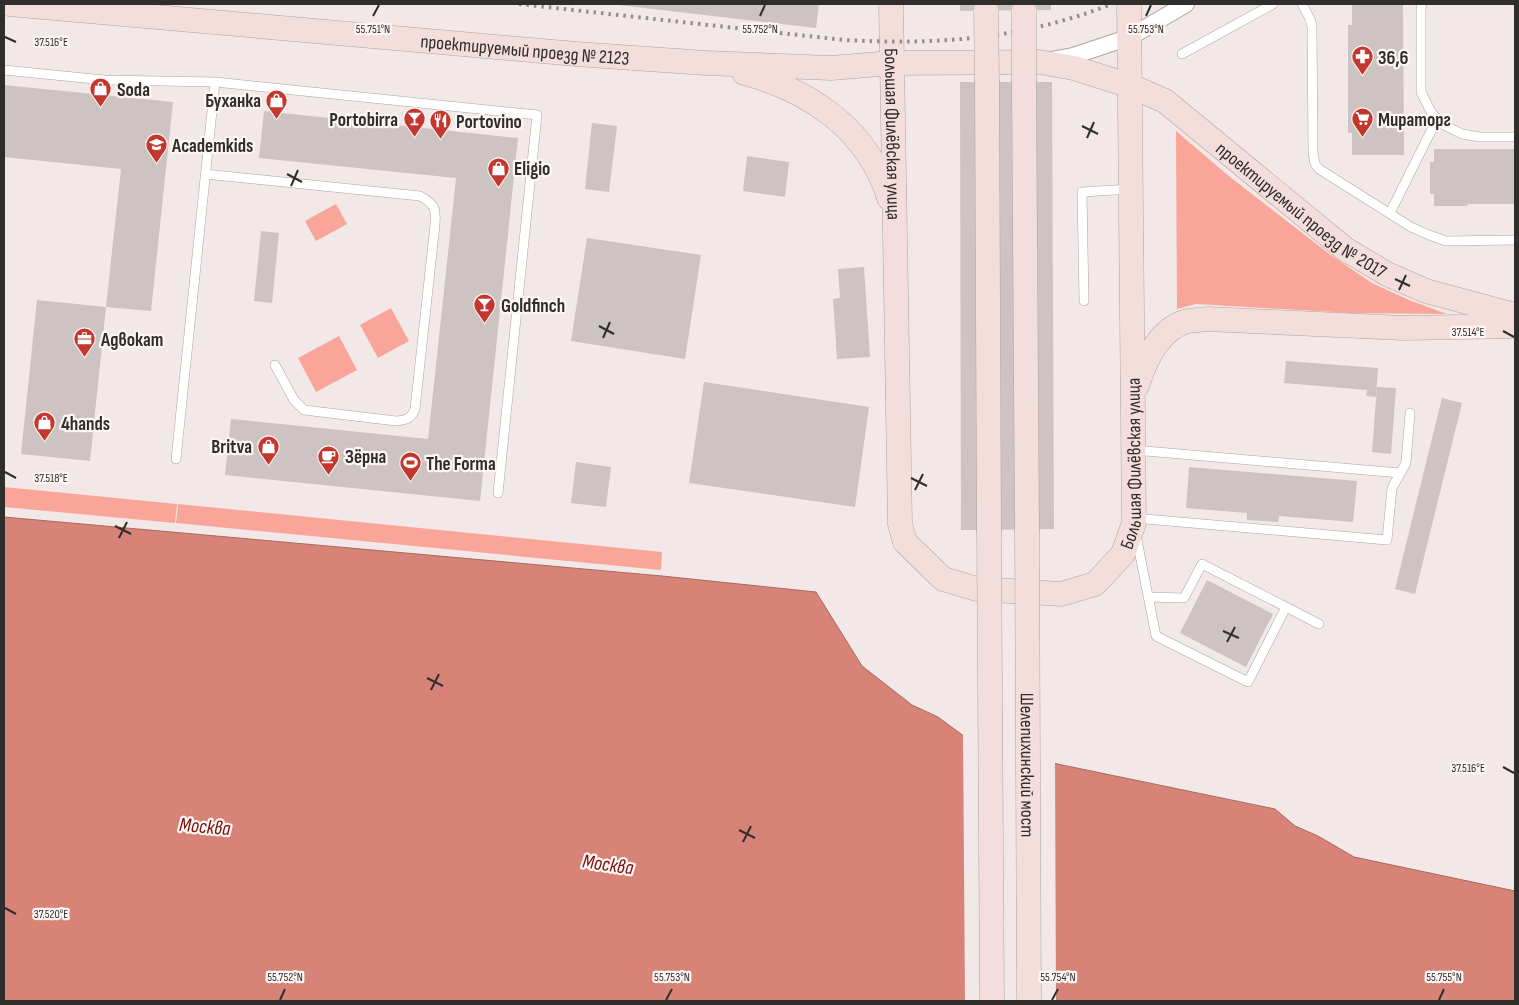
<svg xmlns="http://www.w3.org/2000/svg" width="1519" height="1005" viewBox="0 0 1519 1005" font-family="'Sofia Sans Condensed',sans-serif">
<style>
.green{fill:#faa59a}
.water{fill:#d88377;stroke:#a66961}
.pier{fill:#f1e8e7}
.building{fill:#ccc3c2}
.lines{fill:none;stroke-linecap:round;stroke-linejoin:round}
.lane-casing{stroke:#aca4a3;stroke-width:10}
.street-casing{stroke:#aca4a3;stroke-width:18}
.secondary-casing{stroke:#aca4a3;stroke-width:25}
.lane{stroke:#fff;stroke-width:9}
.street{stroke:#fff;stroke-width:16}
.secondary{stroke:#f4dedb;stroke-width:24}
.rail{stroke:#948e8e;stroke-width:4;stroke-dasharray:2.5 5;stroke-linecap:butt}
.secondary-bridge-casing{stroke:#aca4a3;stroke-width:25;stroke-linecap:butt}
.secondary-bridge{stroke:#f4dedb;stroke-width:24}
.ticks{fill:none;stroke:#302d2d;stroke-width:2}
.labels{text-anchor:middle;stroke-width:4.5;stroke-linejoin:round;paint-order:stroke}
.street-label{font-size:19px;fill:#302d2d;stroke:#fef6f4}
.poi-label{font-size:19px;font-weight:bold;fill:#302d2d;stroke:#fef6f4;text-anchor:start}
.water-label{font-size:20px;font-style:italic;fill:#770e0c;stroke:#fef6f4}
.ticks-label{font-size:12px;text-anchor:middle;fill:#302d2d;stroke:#fef6f4;stroke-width:4.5;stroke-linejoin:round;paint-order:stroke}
</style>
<rect width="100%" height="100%" fill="#f1e8e7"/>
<path class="green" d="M1176,131L1230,177L1328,253L1372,283L1409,300L1447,314L1351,313L1196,304L1177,309Z
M336,204L347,224L316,241L305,221Z
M391,308L409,341L378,358L360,325Z
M339,336L357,370L316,392L298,358Z
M4,487L177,504L175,523L4,507Z
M178,504L662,552L661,570L176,523Z"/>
<path class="water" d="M4,517L662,576L816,592L862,666L912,705L938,717L980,748L1275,809L1295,826L1318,836L1354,857L1515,891V1001H4Z"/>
<path class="pier" d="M963,732L981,746L1055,761L1056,1001H965Z"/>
<path class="building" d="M619,4H819L816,28L619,5Z
M960,4H1051V10L960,11Z
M1352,4H1403L1404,155H1352V133H1348V25H1352Z
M960,82H1052L1054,529L961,530Z
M4,85L173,102L151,311L106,307L121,169L4,157Z
M264,111L518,138L480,501L225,475L231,419L428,439L436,365L456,178L259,158Z
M592,123L617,126L609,192L585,189Z
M1434,149H1515V204H1467L1468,206H1434V194H1430V162H1434Z
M747,156L789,162L785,197L743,191Z
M261,231L279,233L272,303L254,301Z
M587,238L701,255L685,359L571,341Z
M864,267L870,357L837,359L833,299L840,298L838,269Z
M37,300L106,307L90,461L21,454Z
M1286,361L1378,368L1376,397L1366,396L1367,390L1284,383Z
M704,382L869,407L855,507L689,483Z
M1377,387L1396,388L1391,454L1372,452Z
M1442,398L1462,403L1415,594L1395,589Z
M576,462L611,467L606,507L571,503Z
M1189,467L1357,481L1353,522L1279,516L1278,522L1247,520V513L1186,508Z
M1207,580L1273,614L1246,667L1180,633Z"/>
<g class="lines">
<defs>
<path id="lane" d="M1302,4L1310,19L1312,26L1313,153L1315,164L1319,169L1411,227L1429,235L1446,241L1515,240
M1422,4L1421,9V92L1431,112L1442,124L1462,134L1480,137H1515
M1182,54L1273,4
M4,70L104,80L215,82
M205,174L420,196C439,205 436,215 434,234L415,409C411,419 406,420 396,421L304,410L294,400L275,365
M1390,213L1437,119
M1084,301L1082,192L1131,189
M1134,450L1400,473
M176,459L215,82L537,115L498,493
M1134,518L1387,540L1392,488L1406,463L1410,413
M1136,535L1156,636L1248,682L1286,607L1319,624
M1148,597L1184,598L1202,564L1286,607"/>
<path id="street" d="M1051,60L1073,56L1130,37L1186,4"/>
<g id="secondary">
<path id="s1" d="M9,4L576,54L706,63L831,68L892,63L1039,62L1074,68L1131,86L1165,101L1345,249L1387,274L1426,291L1515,315"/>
<path id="s2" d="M891,4L900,524L905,542L943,579L977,589L1061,594L1095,584L1123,554L1134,523L1129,4"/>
<path d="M744,73C810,90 868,130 889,198"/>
<path d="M987,82L989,530"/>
<path d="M1024,82L1027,530"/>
<path d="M1137,386C1145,360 1159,328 1188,321C1194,320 1201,320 1207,319L1404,328L1515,326"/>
</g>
</defs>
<use href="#lane" class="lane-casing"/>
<use href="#street" class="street-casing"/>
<use href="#secondary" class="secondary-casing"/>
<use href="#lane" class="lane"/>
<use href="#street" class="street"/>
<use href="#secondary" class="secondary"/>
<path class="rail" d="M519,4L844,40C940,45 1022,39 1112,4"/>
<defs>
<g id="secondary-bridge">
<path d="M986,11L987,82"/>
<path d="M1024,11V82"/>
<path d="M989,530L992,1001"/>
<path id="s3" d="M1027,530L1029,1001"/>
</g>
</defs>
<use href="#secondary-bridge" class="secondary-bridge-casing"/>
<use href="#secondary-bridge" class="secondary-bridge"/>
</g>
<path class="ticks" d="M373,16L379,5M760,16L765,5M1146,16L1151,5M5,37L16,42M1082,126L1098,134M1087,138L1094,122M287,174L302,182M291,186L298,170M1395,279L1410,286M1399,290L1406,275M599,326L614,334M1503,331L1514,337M603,338L610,322M5,472L16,478M911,478L927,486M915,490L923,474M115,526L131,534M119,538L127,522M1223,631L1239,638M1227,642L1235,627M427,678L443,686M431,690L439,674M1503,767L1514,773M739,830L755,838M743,842L751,826M5,908L16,914M280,1000L285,989M666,1000L672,989M1052,1000L1058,989M1439,1000L1444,989"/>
<defs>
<symbol id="pharmacy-pin" viewBox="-11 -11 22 30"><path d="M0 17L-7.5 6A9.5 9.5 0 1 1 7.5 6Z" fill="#c4372e" stroke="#fef6f4"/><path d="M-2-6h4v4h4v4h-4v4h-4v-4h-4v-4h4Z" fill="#fff"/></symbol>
<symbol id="shop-pin" viewBox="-11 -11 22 30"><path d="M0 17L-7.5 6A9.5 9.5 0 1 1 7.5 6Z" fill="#c4372e" stroke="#fef6f4"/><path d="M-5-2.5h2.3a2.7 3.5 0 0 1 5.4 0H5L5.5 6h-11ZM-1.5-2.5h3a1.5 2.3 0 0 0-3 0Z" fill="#fff"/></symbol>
<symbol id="bar-pin" viewBox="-11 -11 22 30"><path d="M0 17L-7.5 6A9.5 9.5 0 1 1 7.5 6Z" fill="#c4372e" stroke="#fef6f4"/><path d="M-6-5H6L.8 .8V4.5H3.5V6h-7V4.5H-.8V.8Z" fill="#fff"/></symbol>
<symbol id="supermarket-pin" viewBox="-11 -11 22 30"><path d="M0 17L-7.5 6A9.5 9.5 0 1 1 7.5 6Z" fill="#c4372e" stroke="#fef6f4"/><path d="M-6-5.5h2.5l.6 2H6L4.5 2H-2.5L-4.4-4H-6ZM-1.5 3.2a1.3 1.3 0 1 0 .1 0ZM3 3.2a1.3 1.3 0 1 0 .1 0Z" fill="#fff"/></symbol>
<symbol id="restaurant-pin" viewBox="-11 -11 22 30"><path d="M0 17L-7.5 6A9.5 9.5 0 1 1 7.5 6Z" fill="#c4372e" stroke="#fef6f4"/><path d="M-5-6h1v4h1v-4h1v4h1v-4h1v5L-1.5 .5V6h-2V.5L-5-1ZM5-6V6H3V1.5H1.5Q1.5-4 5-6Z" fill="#fff"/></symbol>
<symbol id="school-pin" viewBox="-11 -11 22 30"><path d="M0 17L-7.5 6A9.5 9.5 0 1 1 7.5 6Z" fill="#c4372e" stroke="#fef6f4"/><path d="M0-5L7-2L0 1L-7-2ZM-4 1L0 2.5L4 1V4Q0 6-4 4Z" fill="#fff"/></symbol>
<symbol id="office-pin" viewBox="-11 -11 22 30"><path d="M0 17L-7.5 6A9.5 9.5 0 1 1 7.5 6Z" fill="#c4372e" stroke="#fef6f4"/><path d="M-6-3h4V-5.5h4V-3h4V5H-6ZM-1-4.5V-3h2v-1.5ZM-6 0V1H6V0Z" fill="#fff"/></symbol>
<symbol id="cafe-pin" viewBox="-11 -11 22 30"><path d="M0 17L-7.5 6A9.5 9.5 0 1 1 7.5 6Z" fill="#c4372e" stroke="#fef6f4"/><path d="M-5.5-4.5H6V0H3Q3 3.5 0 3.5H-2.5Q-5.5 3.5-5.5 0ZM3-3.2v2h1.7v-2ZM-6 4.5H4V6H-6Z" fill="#fff"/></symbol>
<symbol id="stadium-pin" viewBox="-11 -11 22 30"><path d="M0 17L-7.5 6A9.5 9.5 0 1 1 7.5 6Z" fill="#c4372e" stroke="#fef6f4"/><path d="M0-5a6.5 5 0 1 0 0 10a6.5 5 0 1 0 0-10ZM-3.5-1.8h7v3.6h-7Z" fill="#fff"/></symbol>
</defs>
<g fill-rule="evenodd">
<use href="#pharmacy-pin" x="1350" y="44" width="25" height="34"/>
<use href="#shop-pin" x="88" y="76" width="25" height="34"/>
<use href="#shop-pin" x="264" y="88" width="25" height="34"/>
<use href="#bar-pin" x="402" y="106" width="25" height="34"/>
<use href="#supermarket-pin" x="1350" y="106" width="25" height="34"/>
<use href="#restaurant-pin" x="428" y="108" width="25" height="34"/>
<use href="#school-pin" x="144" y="132" width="25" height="34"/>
<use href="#shop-pin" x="486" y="156" width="25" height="34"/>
<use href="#bar-pin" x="472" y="292" width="25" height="34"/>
<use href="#office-pin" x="72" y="326" width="25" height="34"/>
<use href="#shop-pin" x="32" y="410" width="25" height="34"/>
<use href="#shop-pin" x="256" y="434" width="25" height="34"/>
<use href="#cafe-pin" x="316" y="444" width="25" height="34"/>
<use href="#stadium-pin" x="398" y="450" width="25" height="34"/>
</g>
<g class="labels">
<g class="street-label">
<text dy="7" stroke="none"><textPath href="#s1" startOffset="518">проектируемый проезд № 2123</textPath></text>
<text dy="7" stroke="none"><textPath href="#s2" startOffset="130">Большая Филёвская улица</textPath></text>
<text dy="7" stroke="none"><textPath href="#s1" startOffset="1340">проектируемый проезд № 2017</textPath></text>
<text dy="7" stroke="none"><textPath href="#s2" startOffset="880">Большая Филёвская улица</textPath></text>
<text dy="7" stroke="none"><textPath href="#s3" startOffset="235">Шелепихинский мост</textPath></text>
</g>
<g class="poi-label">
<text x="1378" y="64">36,6</text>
<text x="117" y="96">Soda</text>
<text x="261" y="107" text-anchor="end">Буханка</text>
<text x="398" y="126" text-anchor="end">Portobirra</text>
<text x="1378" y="126">Мираторг</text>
<text x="456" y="128">Portovino</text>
<text x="172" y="152">Academkids</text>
<text x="514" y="175">Eligio</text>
<text x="501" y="312">Goldfinch</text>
<text x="101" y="346">Адвокат</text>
<text x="61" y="430">4hands</text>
<text x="252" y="453" text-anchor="end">Britva</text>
<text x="345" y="463">Зёрна</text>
<text x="426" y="470">The Forma</text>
</g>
<g class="water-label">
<text transform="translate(205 826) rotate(5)" y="7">Москва</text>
<text transform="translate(608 864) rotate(8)" y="7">Москва</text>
</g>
</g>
<g class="ticks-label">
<text x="373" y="33">55.751°N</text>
<text x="760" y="33">55.752°N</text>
<text x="1146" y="33">55.753°N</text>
<text x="51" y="46">37.516°E</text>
<text x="1468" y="336">37.514°E</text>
<text x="51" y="482">37.518°E</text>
<text x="1468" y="772">37.516°E</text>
<text x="51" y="918">37.520°E</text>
<text x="285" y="981">55.752°N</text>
<text x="672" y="981">55.753°N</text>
<text x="1058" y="981">55.754°N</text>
<text x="1444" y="981">55.755°N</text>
</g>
<rect width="1519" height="1005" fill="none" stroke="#302d2d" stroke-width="10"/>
</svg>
